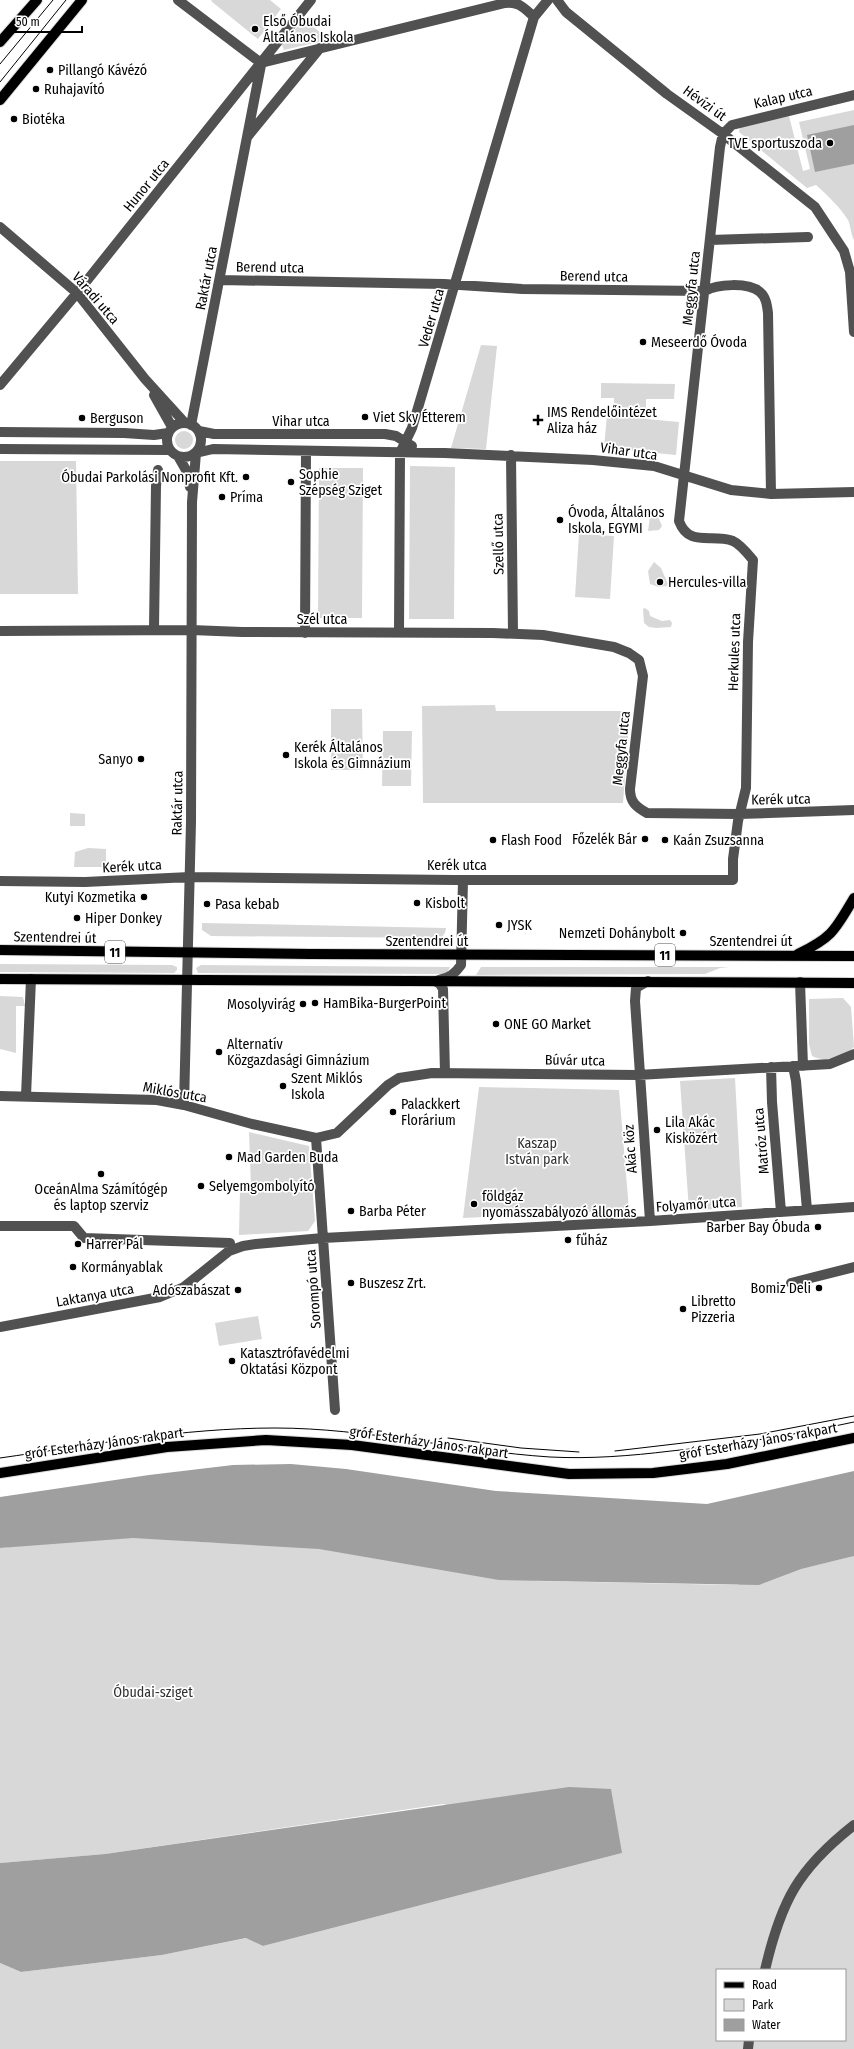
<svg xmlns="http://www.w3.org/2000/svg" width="854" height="2049" viewBox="0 0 854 2049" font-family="'Fira Sans Condensed',sans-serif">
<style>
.green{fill:#d8d8d8;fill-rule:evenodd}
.water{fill:#9f9f9f}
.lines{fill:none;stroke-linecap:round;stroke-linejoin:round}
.major-casing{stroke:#dbdbdb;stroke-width:12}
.minor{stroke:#515151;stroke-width:10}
.major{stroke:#000;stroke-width:10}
.tram{stroke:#000;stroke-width:1}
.poi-dot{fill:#000;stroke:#fff;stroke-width:1.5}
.labels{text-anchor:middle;stroke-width:3.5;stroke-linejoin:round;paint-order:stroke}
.shield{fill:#fff;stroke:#4c4c4c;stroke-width:1}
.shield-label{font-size:13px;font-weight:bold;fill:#000}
.poi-label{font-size:14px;fill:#000;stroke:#fff;text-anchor:start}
.street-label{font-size:14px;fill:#000;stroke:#fff}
.park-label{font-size:14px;fill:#2f2f2f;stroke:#fff}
</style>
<rect width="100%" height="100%" fill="#fff"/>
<path class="green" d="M212,0H270L281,9L258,39L211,1Z
M302,21C309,23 320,31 324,37L323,41L284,50L282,45Z
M854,110V240C851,235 850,223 848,220C840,207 827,195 816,185L807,188L739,132L740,127L789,116L803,171L810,169L799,122Z
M481,345L497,346L486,449L451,448Z
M601,383L675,384L674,399H646V419L679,422L676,455L604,448L607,415L614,416V398H601Z
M175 440a9 9 0 1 1 18 0a9 9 0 1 1-18 0Z
M0,461H76L78,594H0Z
M410,466L455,467L454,619H409Z
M319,468H363L362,618H318Z
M651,509L657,514L662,526L659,530L648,531Z
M579,534L614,536L610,599L575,597Z
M654,562L661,568L668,584L667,586L659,587L650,584L648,571Z
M645,608L649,611L650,616L662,621L670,620L672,623L671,627L656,628L649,627L644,623L643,609Z
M495,705L496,711H630L623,803H423L422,706Z
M331,709H362L363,770H331Z
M383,731H412L411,786H382Z
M70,813L85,814V826H70Z
M88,848L106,849V867H74L75,852Z
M202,923L446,928L445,933L441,938L211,936L202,930Z
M0,964L172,965L177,967V970L174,973L0,972Z
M201,965L450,967L447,974L198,973L196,968Z
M481,967H729L720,968L705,974L476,975Z
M0,996L23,997L25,1006H16V1053L0,1049Z
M843,998L851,1007L854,1047C843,1058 827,1063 812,1056L809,1044V999Z
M735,1078L742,1207L689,1211L680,1081Z
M479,1087L619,1090L629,1210L463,1218Z
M249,1132L309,1146L315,1221L308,1231L239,1235L240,1189L251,1188Z
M258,1316L262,1339L219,1346L215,1323Z
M272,1532L518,1574L537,1581L737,1585L784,1568L808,1567L850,1557L854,1551V2049H0V1963L21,1972L162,1955L247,1938L263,1946L622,1853L443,1804L105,1854L0,1863V1548L133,1534L187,1541L218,1543ZM717,1970H845V2040H717Z"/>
<path class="water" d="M854,125V164L815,172L807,135Z
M291,1464L346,1469L496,1491L707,1504L854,1471V1556L801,1569L759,1585L499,1580L319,1549L133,1538L0,1548V1497L149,1475L233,1465Z
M569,1787L611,1789L622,1853L263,1946L246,1938L162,1955L21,1972L0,1963V1863L105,1854Z"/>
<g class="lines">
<defs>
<path id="major" d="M0,42L37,0
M0,100L82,0
M0,950L310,954L854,956
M798,954C833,937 835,930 854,898
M0,979L854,983
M0,1473L167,1447L266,1440L352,1445L569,1474L653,1473L727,1464L854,1438"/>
</defs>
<use href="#major" class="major-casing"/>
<path class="minor" d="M178,0L261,63
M557,0L566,12L667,94L723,134L815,207L844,251L850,272L854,332
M261,63L505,3C519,1 525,9 534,17
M248,136L320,48
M0,227L77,293L145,379L185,423
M710,240L808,237
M221,280L444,284L522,289L705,291C717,284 748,282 760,292C766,297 767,305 768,313L771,494
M0,385L77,293L311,0
M154,395L172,427
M167 440a17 17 0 1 1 34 0a17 17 0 1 1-34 0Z
M191,425L261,65
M199,431L214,434H385L396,436L412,446
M0,432L124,433L154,435L168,433
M0,449L170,450
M511,455L513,633
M178,456L186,470L190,487
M154,629L156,486L158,470
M0,631L191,630L242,632L493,633L543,635L614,647L629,653L639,660L643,676L630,789C630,802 636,807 647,813L739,814L854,810
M305,633L306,451
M399,633L400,453L412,428L534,17L548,0
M0,881L85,882L190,877L454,880H733V859L738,821L746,788L748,642L753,560C748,554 740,544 733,541C712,533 689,548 679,521L720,147L723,134L732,125L854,95
M439,980C449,978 455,974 461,965L463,880
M435,981L440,984L443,989L445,1073
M648,981L636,988L635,1001L650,1221
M800,982L803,1066
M793,1066L796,1081L807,1210
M771,1067L772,1102L781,1212
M0,1096L157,1100L184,1105L252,1124L316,1138L337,1133L388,1085L399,1078L432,1073L638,1075L830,1064L854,1054
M26,1096L31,979
M184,1105L191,822L192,502L196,453L213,449L445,453L593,460L654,466L731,490L771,494L854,492
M316,1138L335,1410
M0,1226H74L84,1238L230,1243
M791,1283L854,1267
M0,1327L160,1297L184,1287L229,1251L243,1246L256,1244L323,1238L650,1221L854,1207
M765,1970C781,1901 798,1869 854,1825
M748,2049L749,2040"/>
<use href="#major" class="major"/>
<path class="tram" d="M0,64L53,0
M0,82L66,0
M448,1438L521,1448L579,1452
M615,1451L760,1434L854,1416
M0,1458C91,1445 183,1428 275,1428C367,1428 458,1451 550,1457C590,1459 630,1456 671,1451C732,1445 794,1435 854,1422"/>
</g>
<g class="poi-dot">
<circle cx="255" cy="29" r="4"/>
<circle cx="50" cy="70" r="4"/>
<circle cx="36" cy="89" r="4"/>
<circle cx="14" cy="119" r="4"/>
<circle cx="830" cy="143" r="4"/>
<circle cx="643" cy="342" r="4"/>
<circle cx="365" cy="417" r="4"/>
<circle cx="82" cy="418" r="4"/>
<path d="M536 414h4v4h4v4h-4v4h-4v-4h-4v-4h4z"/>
<circle cx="246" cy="477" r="4"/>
<circle cx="291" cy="482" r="4"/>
<circle cx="222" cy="497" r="4"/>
<circle cx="560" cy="520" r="4"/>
<circle cx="660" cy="582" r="4"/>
<circle cx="286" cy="755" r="4"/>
<circle cx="141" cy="759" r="4"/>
<circle cx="645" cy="839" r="4"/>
<circle cx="493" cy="840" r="4"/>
<circle cx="665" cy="840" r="4"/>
<circle cx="144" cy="897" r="4"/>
<circle cx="417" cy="903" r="4"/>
<circle cx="207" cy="904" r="4"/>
<circle cx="77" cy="918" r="4"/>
<circle cx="499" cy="925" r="4"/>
<circle cx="683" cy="933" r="4"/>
<circle cx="315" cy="1003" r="4"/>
<circle cx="303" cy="1004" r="4"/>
<circle cx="496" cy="1024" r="4"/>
<circle cx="219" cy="1052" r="4"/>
<circle cx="283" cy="1086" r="4"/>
<circle cx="393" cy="1112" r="4"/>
<circle cx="657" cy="1130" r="4"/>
<circle cx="229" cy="1157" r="4"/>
<circle cx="101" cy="1174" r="4"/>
<circle cx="201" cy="1186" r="4"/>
<circle cx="474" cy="1204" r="4"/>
<circle cx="351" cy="1211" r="4"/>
<circle cx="818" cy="1227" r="4"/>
<circle cx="568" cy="1240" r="4"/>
<circle cx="78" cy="1244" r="4"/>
<circle cx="73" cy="1267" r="4"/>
<circle cx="351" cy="1283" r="4"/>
<circle cx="819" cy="1288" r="4"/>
<circle cx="238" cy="1290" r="4"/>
<circle cx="683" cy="1309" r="4"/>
<circle cx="232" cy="1361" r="4"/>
</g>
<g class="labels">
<g class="shield">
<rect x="105" y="941" width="20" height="22" rx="3"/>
<rect x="655" y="944" width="20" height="22" rx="3"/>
</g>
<g class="shield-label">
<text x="115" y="957">11</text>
<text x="665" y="960">11</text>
</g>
<g class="poi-label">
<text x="263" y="26">Első Óbudai<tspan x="263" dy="16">Általános Iskola</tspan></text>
<text x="58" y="75">Pillangó Kávézó</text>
<text x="44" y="94">Ruhajavító</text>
<text x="22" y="124">Biotéka</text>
<text x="822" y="148" text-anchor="end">TVE sportuszoda</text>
<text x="651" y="347">Meseerdő Óvoda</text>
<text x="547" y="417">IMS Rendelőintézet<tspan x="547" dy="16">Aliza ház</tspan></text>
<text x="373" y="422">Viet Sky Étterem</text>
<text x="90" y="423">Berguson</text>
<text x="299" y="479">Sophie<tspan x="299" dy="16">Szépség Sziget</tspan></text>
<text x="238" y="482" text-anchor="end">Óbudai Parkolási Nonprofit Kft.</text>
<text x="230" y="502">Príma</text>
<text x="568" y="517">Óvoda, Általános<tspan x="568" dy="16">Iskola, EGYMI</tspan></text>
<text x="668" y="587">Hercules-villa</text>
<text x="294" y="752">Kerék Általános<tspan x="294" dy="16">Iskola és Gimnázium</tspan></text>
<text x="133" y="764" text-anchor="end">Sanyo</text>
<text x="637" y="844" text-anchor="end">Főzelék Bár</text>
<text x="501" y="845">Flash Food</text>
<text x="673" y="845">Kaán Zsuzsanna</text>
<text x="136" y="902" text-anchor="end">Kutyi Kozmetika</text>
<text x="425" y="908">Kisbolt</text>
<text x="215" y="909">Pasa kebab</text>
<text x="85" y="923">Hiper Donkey</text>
<text x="507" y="930">JYSK</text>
<text x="675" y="938" text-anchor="end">Nemzeti Dohánybolt</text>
<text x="323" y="1008">HamBika-BurgerPoint</text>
<text x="295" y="1009" text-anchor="end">Mosolyvirág</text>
<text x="504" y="1029">ONE GO Market</text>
<text x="227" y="1049">Alternatív<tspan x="227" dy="16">Közgazdasági Gimnázium</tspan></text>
<text x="291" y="1083">Szent Miklós<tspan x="291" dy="16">Iskola</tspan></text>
<text x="401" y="1109">Palackkert<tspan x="401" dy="16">Florárium</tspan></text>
<text x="665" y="1127">Lila Akác<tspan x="665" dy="16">Kisközért</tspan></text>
<text x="237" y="1162">Mad Garden Buda</text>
<text x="209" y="1191">Selyemgombolyító</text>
<text x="101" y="1194" text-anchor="middle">OceánAlma Számítógép<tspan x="101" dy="16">és laptop szerviz</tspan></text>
<text x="482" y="1201">földgáz<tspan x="482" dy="16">nyomásszabályozó állomás</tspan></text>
<text x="359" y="1216">Barba Péter</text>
<text x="810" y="1232" text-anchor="end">Barber Bay Óbuda</text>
<text x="576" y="1245">fűház</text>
<text x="86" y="1249">Harrer Pál</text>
<text x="81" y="1272">Kormányablak</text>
<text x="359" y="1288">Buszesz Zrt.</text>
<text x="811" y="1293" text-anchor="end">Bomiz Deli</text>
<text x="230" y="1295" text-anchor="end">Adószabászat</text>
<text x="691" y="1306">Libretto<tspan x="691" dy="16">Pizzeria</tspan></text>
<text x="240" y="1358">Katasztrófavédelmi<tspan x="240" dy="16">Oktatási Központ</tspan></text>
</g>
<g class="street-label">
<text transform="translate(783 97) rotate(-13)" y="5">Kalap utca</text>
<text transform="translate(705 103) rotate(36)" y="5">Hévízi út</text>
<text transform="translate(146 185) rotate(-51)" y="5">Hunor utca</text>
<text transform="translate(270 267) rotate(1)" y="5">Berend utca</text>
<text transform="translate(594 276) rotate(1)" y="5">Berend utca</text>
<text transform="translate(206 278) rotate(-79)" y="5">Raktár utca</text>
<text transform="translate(691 288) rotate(-84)" y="5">Meggyfa utca</text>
<text transform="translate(96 298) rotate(49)" y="5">Váradi utca</text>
<text transform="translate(431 318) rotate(-74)" y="5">Veder utca</text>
<text x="301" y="426">Vihar utca</text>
<text transform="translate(629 451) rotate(8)" y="5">Vihar utca</text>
<text transform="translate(498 544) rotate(-91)" y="5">Szellő utca</text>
<text x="322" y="624">Szél utca</text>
<text transform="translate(734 652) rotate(-88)" y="5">Herkules utca</text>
<text transform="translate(621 748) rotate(-84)" y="5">Meggyfa utca</text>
<text transform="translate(781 799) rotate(-1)" y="5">Kerék utca</text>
<text transform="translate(177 803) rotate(-89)" y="5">Raktár utca</text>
<text x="457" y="870">Kerék utca</text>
<text transform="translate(132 866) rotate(-3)" y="5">Kerék utca</text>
<text transform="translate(55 937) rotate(1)" y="5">Szentendrei út</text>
<text x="427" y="946">Szentendrei út</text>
<text x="751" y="946">Szentendrei út</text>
<text transform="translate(575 1060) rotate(1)" y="5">Búvár utca</text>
<text transform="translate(175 1092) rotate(10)" y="5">Miklós utca</text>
<text transform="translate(761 1141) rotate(-95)" y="5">Matróz utca</text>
<text transform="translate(630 1149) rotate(-94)" y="5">Akác köz</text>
<text transform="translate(696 1204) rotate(-4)" y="5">Folyamőr utca</text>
<text transform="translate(313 1289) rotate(-94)" y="5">Sorompó utca</text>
<text transform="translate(95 1295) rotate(-10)" y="5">Laktanya utca</text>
<text transform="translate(758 1441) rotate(-10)" y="5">gróf Esterházy János rakpart</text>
<text transform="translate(429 1442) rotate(8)" y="5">gróf Esterházy János rakpart</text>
<text transform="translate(104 1443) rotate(-8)" y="5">gróf Esterházy János rakpart</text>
</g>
<g class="park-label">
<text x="537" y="1148">Kaszap<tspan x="537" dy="16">István park</tspan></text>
<text x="153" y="1697">Óbudai-sziget</text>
</g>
</g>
<rect x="716" y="1969" width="130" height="72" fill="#ffffff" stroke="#999999"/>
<rect x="724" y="1982" width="20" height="6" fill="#000000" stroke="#999999"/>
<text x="752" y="1989" font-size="12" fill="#000000">Road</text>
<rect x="724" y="1999" width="20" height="12" fill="#d8d8d8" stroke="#999999"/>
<text x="752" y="2009" font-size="12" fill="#000000">Park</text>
<rect x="724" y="2019" width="20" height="12" fill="#9f9f9f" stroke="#999999"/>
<text x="752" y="2029" font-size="12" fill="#000000">Water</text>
<path d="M10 26v6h72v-6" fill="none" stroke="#000000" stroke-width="2"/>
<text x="16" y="26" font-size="12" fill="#000000" stroke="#ffffff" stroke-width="3" paint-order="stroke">50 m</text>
</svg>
